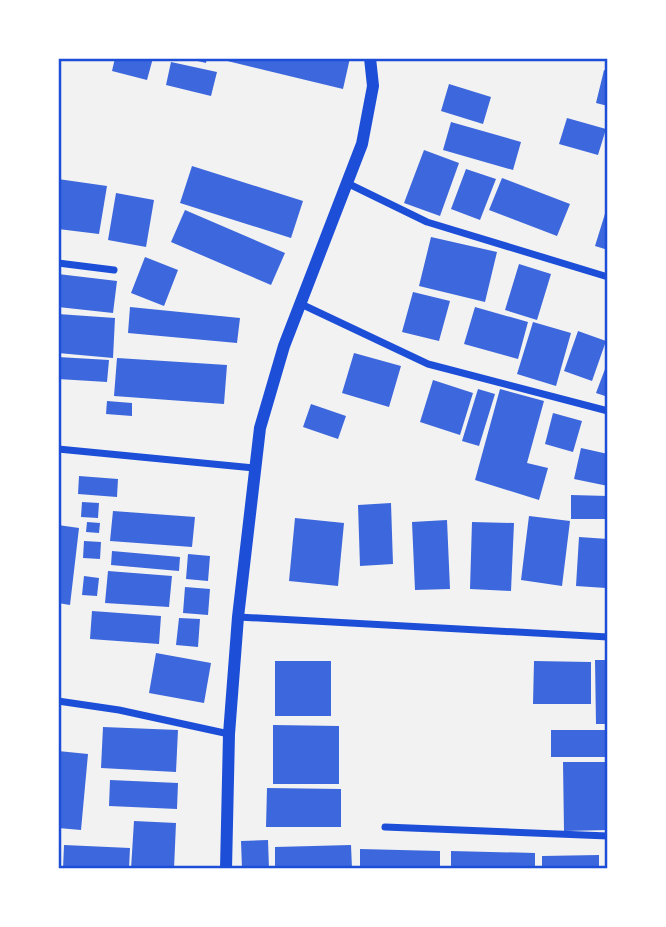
<svg xmlns="http://www.w3.org/2000/svg" width="666" height="927" viewBox="0 0 666 927" font-family="'DM Sans',sans-serif">
<style>
.building{fill:#3d67dc}
.lines{fill:none;stroke-linecap:round;stroke-linejoin:round}
.minor{stroke:#1d4ed8;stroke-width:7}
.tertiary{stroke:#1d4ed8;stroke-width:12}
.neatline{fill:none;stroke:#1d4ed8;stroke-width:2.5}
</style>
<rect width="100%" height="100%" fill="#f2f2f2"/>
<path class="building" d="M115,58H153L147,80L112,71Z
M185,58H207L206,63Z
M215,58H350L343,89Z
M171,62L217,72L211,96L166,85Z
M604,70L608,71V106L596,103Z
M449,84L491,97L483,124L441,111Z
M567,118L606,129L598,155L559,144Z
M451,122L521,142L513,170L443,150Z
M424,150L459,163L440,216L404,203Z
M192,166L303,201L291,238L180,203Z
M466,169L496,179L480,220L451,209Z
M502,178L570,204L557,236L489,210Z
M58,179L107,186L99,234L58,229Z
M116,193L154,200L146,247L108,240Z
M608,204V250L595,246Z
M185,210L285,253L271,285L171,242Z
M431,237L497,252L485,302L419,286Z
M145,257L178,270L164,306L131,293Z
M519,264L551,274L537,320L505,310Z
M58,274L117,281L113,313L58,307Z
M413,292L450,301L439,341L402,332Z
M130,307L240,318L237,343L128,333Z
M475,307L528,322L518,359L464,344Z
M58,314L115,318L113,358L58,353Z
M533,322L571,333L556,386L517,374Z
M578,331L606,341L592,381L564,371Z
M354,353L401,366L389,407L342,393Z
M58,357L109,360L107,382L58,379Z
M117,358L227,365L224,404L114,396Z
M608,361V397L596,393Z
M433,380L473,393L460,435L420,422Z
M478,389L495,394L479,446L462,441Z
M500,389L544,401L527,463L548,468L539,500L475,480Z
M107,401L132,403V416L106,414Z
M311,404L346,416L338,439L303,427Z
M553,413L582,421L573,452L545,444Z
M581,448L608,454V486L574,479Z
M79,476L118,479L117,497L78,494Z
M571,495L608,496V519H571Z
M82,502L99,503L98,518L81,517Z
M391,503L393,564L360,566L358,505Z
M113,511L195,517L192,547L110,541Z
M529,516L570,521L562,586L521,580Z
M295,518L344,523L338,586L289,581Z
M447,520L450,589L415,590L412,522Z
M87,522L100,523L99,533L86,532Z
M472,522L514,523L511,591L470,589Z
M58,525L79,528L70,605L58,603Z
M579,537L608,539L606,588L576,586Z
M84,541L101,542L100,559L83,558Z
M112,551L180,557L179,571L111,565Z
M188,554L210,556L208,581L186,579Z
M108,571L172,576L169,607L105,603Z
M84,576L99,578L97,596L82,595Z
M185,587L210,589L208,615L183,613Z
M92,611L161,616L159,644L90,639Z
M179,618L200,619L198,647L176,645Z
M156,653L211,663L204,703L149,693Z
M595,660H608V724H596Z
M275,661H331V716H275Z
M534,661L591,662V704H533Z
M273,725L339,726V784H273Z
M103,727L178,730L176,772L101,768Z
M551,730H608V757H551Z
M58,751L88,754L81,830L58,828Z
M563,762H608V830L564,831Z
M110,780L178,783L177,809L109,806Z
M267,788L341,789V827H266Z
M134,821L176,823L174,869H131Z
M268,840L269,869H242L241,841Z
M64,845L130,848L129,869H63Z
M351,845L352,869H275V847Z
M360,849L440,851V869H360Z
M451,851L535,853V869H451Z
M599,855V869H542V856Z"/>
<g class="lines">
<path class="minor" d="M349,184L427,222L608,277
M58,263L114,270
M301,304L428,364L608,411
M58,449L254,468
M238,617L608,637
M58,701L119,710L229,734
M385,827L608,836"/>
<path class="tertiary" d="M226,869L229,734L238,617L260,428L284,346L362,144L373,86L370,58"/>
</g>
<rect width="666" height="927" fill="none" stroke="#ffffff" stroke-width="119"/>
<rect x="60" y="60" width="546" height="807" class="neatline"/>
</svg>
